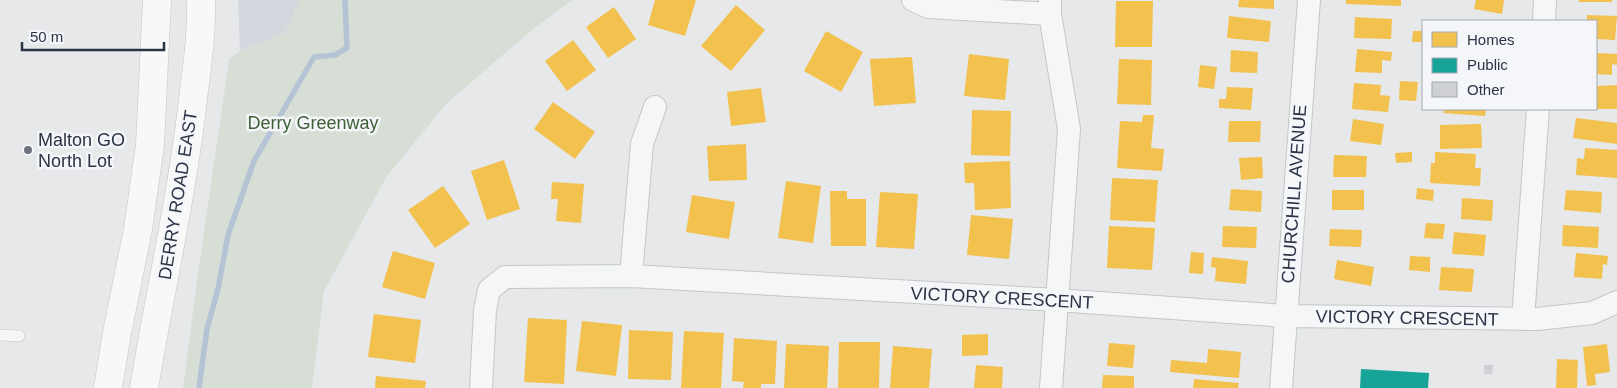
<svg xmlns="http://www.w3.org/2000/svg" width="1617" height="388" viewBox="0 0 1617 388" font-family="Helvetica,sans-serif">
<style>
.built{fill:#d4d7dd}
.green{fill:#d6ded6}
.homes{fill:#f2c14e}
.public{fill:#17a398}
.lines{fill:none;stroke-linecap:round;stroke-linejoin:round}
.stream{stroke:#b4c4d5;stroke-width:5.5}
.building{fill:#ced0d3}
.lane-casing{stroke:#c4c6c8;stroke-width:12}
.street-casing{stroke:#c4c6c8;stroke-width:24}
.secondary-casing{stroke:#c4c6c8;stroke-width:29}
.lane{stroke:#f5f6f7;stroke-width:11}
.street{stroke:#f5f6f7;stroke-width:22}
.secondary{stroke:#f8f8f8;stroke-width:28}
.poi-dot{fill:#6c737f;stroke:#f4f6f9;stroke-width:2}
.labels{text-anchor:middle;stroke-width:5;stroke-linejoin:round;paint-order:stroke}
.park-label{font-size:18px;fill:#3f6138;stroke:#f4f6f9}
.poi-label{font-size:18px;fill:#2b3445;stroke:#f4f6f9;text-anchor:start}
.street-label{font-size:18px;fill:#2b3445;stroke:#f4f6f9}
</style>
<rect width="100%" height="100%" fill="#e6e8ea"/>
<path class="built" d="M238,0H300L285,33L240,51Z"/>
<path class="green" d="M300,0H572L533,29L447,103L387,176L324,291L312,388H183L199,267L229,60L240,51L285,33Z"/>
<path class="homes" d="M655,0H696L685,36L648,25Z
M1239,0H1274V9L1238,7Z
M1346,0H1401V6L1346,4Z
M1476,0H1504L1502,14L1474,9Z
M1579,0H1612V2H1579Z
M1116,1H1153L1152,47H1115Z
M736,5L765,30L731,71L701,46Z
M614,7L636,39L608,58L586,27Z
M1587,15L1617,16L1615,40L1596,39V21H1587Z
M1229,16L1271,21L1269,42L1227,38Z
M1355,17L1392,19L1391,39L1354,38Z
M826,31L863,52L841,92L804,71Z
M1413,31H1423V42H1412Z
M573,40L596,70L567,91L545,61Z
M1357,49L1392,52L1391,61L1382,60V73L1355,72Z
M1231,50L1258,52L1257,73L1230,72Z
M1596,53L1617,54V65L1612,64V75L1596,74Z
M969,54L1009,59L1005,100L964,96Z
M912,57L916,103L874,106L870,59Z
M1119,59L1152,60L1151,105L1117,104Z
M1200,65L1217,67L1214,89L1198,87Z
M1400,81L1418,82L1416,101L1399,100Z
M1354,83L1381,85L1380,95L1390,96L1388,112L1352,109Z
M1617,85V109H1596V86Z
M1227,87L1253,88L1251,110L1219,108V99H1226Z
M761,88L766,122L731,126L727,92Z
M553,102L595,132L575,159L534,129Z
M1444,109H1486L1485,116L1443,113Z
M972,110L1011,111L1010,156L971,155Z
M1143,115H1154L1151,148L1164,149L1162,171L1117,168L1120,121L1142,122Z
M1576,118L1617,123V144L1573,138Z
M1353,119L1384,124L1381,145L1350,141Z
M1229,121H1261L1260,142H1228Z
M1481,124L1482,148L1440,149V125Z
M746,144L747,180L709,181L707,146Z
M1585,148L1617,150V178L1576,175L1577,158L1584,159Z
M1412,152V162L1396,163L1395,153Z
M1435,152L1476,154L1475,168H1481L1480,186L1430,183L1431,163H1435Z
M1334,155L1367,156L1366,177H1333Z
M1262,157L1263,178L1241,180L1239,158Z
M504,160L520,209L487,220L471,171Z
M1010,161L1011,208L975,210L974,183H965L964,163Z
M1112,178L1158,180L1155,222L1110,220Z
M786,181L821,186L813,243L778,238Z
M552,182L584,184L581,223L556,221L558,199H551Z
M443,186L470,224L435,248L408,210Z
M1417,188L1434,190L1433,201L1416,199Z
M1231,189L1262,191L1261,212L1229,210Z
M1332,190H1364V210H1332Z
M1566,190L1602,192L1601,213L1564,210Z
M830,191H847V199H866V246H831Z
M880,192L918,194L914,249L876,247Z
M692,195L735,202L729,239L686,232Z
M1462,198L1493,200L1492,221L1461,219Z
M971,215L1013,219L1009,259L967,255Z
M1426,223L1445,224L1443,239L1424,238Z
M1563,225L1599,227L1598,248L1562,246Z
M1109,226L1155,228L1152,270L1107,268Z
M1223,226L1257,227L1256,248L1222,247Z
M1330,229L1362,230L1361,247L1329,246Z
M1454,232L1486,235L1484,256L1452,254Z
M393,251L435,263L425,299L382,287Z
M1191,252L1204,253L1203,274L1189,273Z
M1576,253L1608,256L1607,265L1603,264L1602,279L1574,277Z
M1410,256L1430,257V272L1409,270Z
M1212,257L1248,261L1246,284L1215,281L1216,268L1211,267Z
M1337,260L1374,267L1371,286L1334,279Z
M1441,267L1474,269L1472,292L1439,290Z
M374,314L421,320L415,363L368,357Z
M528,318L567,320L564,384L524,382Z
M582,321L622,325L616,376L576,371Z
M629,330L673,332L671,380L628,379Z
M684,331L724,333L721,388H681Z
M988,334V355L962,356V335Z
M734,338L777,341L775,384H761V388H743L744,382L732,381Z
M839,342H880L879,388H838Z
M1109,343L1135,345L1133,368L1107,366Z
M786,344L829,346L827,388H784Z
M1607,344L1610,372L1595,374L1596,385L1587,386L1583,347Z
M893,346L932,349L929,388H890Z
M1208,349L1241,352L1239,378L1170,372L1171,360L1207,363Z
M1557,359L1578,360L1577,388H1556Z
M976,365L1003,367L1002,388H974Z
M1103,375L1134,376V388H1102Z
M376,376L426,381L425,388H375Z
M1194,379L1239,383L1238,388H1193Z"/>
<path class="public" d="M1361,369L1429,373L1428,388H1360Z"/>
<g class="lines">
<path class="stream" d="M199,388L207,329L218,289L228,235L254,161L314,57L335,55L347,48L345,0"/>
</g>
<path class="building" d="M1484,365H1493L1492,374H1484Z"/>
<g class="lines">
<defs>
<path id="lane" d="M0,335L19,336"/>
<path id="street" d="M913,0L928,7L1050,14
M1050,0V14L1069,129L1051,388
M1544,21L1545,0
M631,276L642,144L655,107
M1523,319L1538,109
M481,388L485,310L489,290L505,277L631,276L1056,300L1285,316L1537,319L1592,313L1617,302
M1281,388L1309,0"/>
<path id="secondary" d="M108,388L117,333L138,229L150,145L157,0
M144,388C160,291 182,196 193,99C197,66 202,33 201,0"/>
</defs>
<use href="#lane" class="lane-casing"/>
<use href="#street" class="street-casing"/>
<use href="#secondary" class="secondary-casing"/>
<use href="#lane" class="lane"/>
<use href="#street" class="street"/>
<use href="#secondary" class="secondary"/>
</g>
<circle class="poi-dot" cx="28" cy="150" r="5"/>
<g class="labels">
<g class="park-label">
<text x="313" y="129">Derry Greenway</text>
</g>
<g class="poi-label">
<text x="38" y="146">Malton GO<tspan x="38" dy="21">North Lot</tspan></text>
</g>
<g class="street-label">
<text transform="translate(1294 194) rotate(-86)" y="6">CHURCHILL AVENUE</text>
<text transform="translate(178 195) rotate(-81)" y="6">DERRY ROAD EAST</text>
<text transform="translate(1002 298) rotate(3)" y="6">VICTORY CRESCENT</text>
<text transform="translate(1407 318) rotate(1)" y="6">VICTORY CRESCENT</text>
</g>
</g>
<rect x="1422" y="20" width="175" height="90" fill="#f4f6f9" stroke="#a4a8b1"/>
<rect x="1432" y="32" width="25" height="15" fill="#f2c14e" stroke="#a4a8b1"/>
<text x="1467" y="45" font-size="15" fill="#2b3445">Homes</text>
<rect x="1432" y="58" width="25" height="15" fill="#17a398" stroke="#a4a8b1"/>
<text x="1467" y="70" font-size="15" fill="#2b3445">Public</text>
<rect x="1432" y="82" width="25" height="15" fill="#ced0d3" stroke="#a4a8b1"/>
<text x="1467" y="95" font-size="15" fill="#2b3445">Other</text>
<path d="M22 42v8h142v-8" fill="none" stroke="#2b3445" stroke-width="2.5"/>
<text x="30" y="42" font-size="15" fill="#2b3445" stroke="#f4f6f9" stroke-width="4" paint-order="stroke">50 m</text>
</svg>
